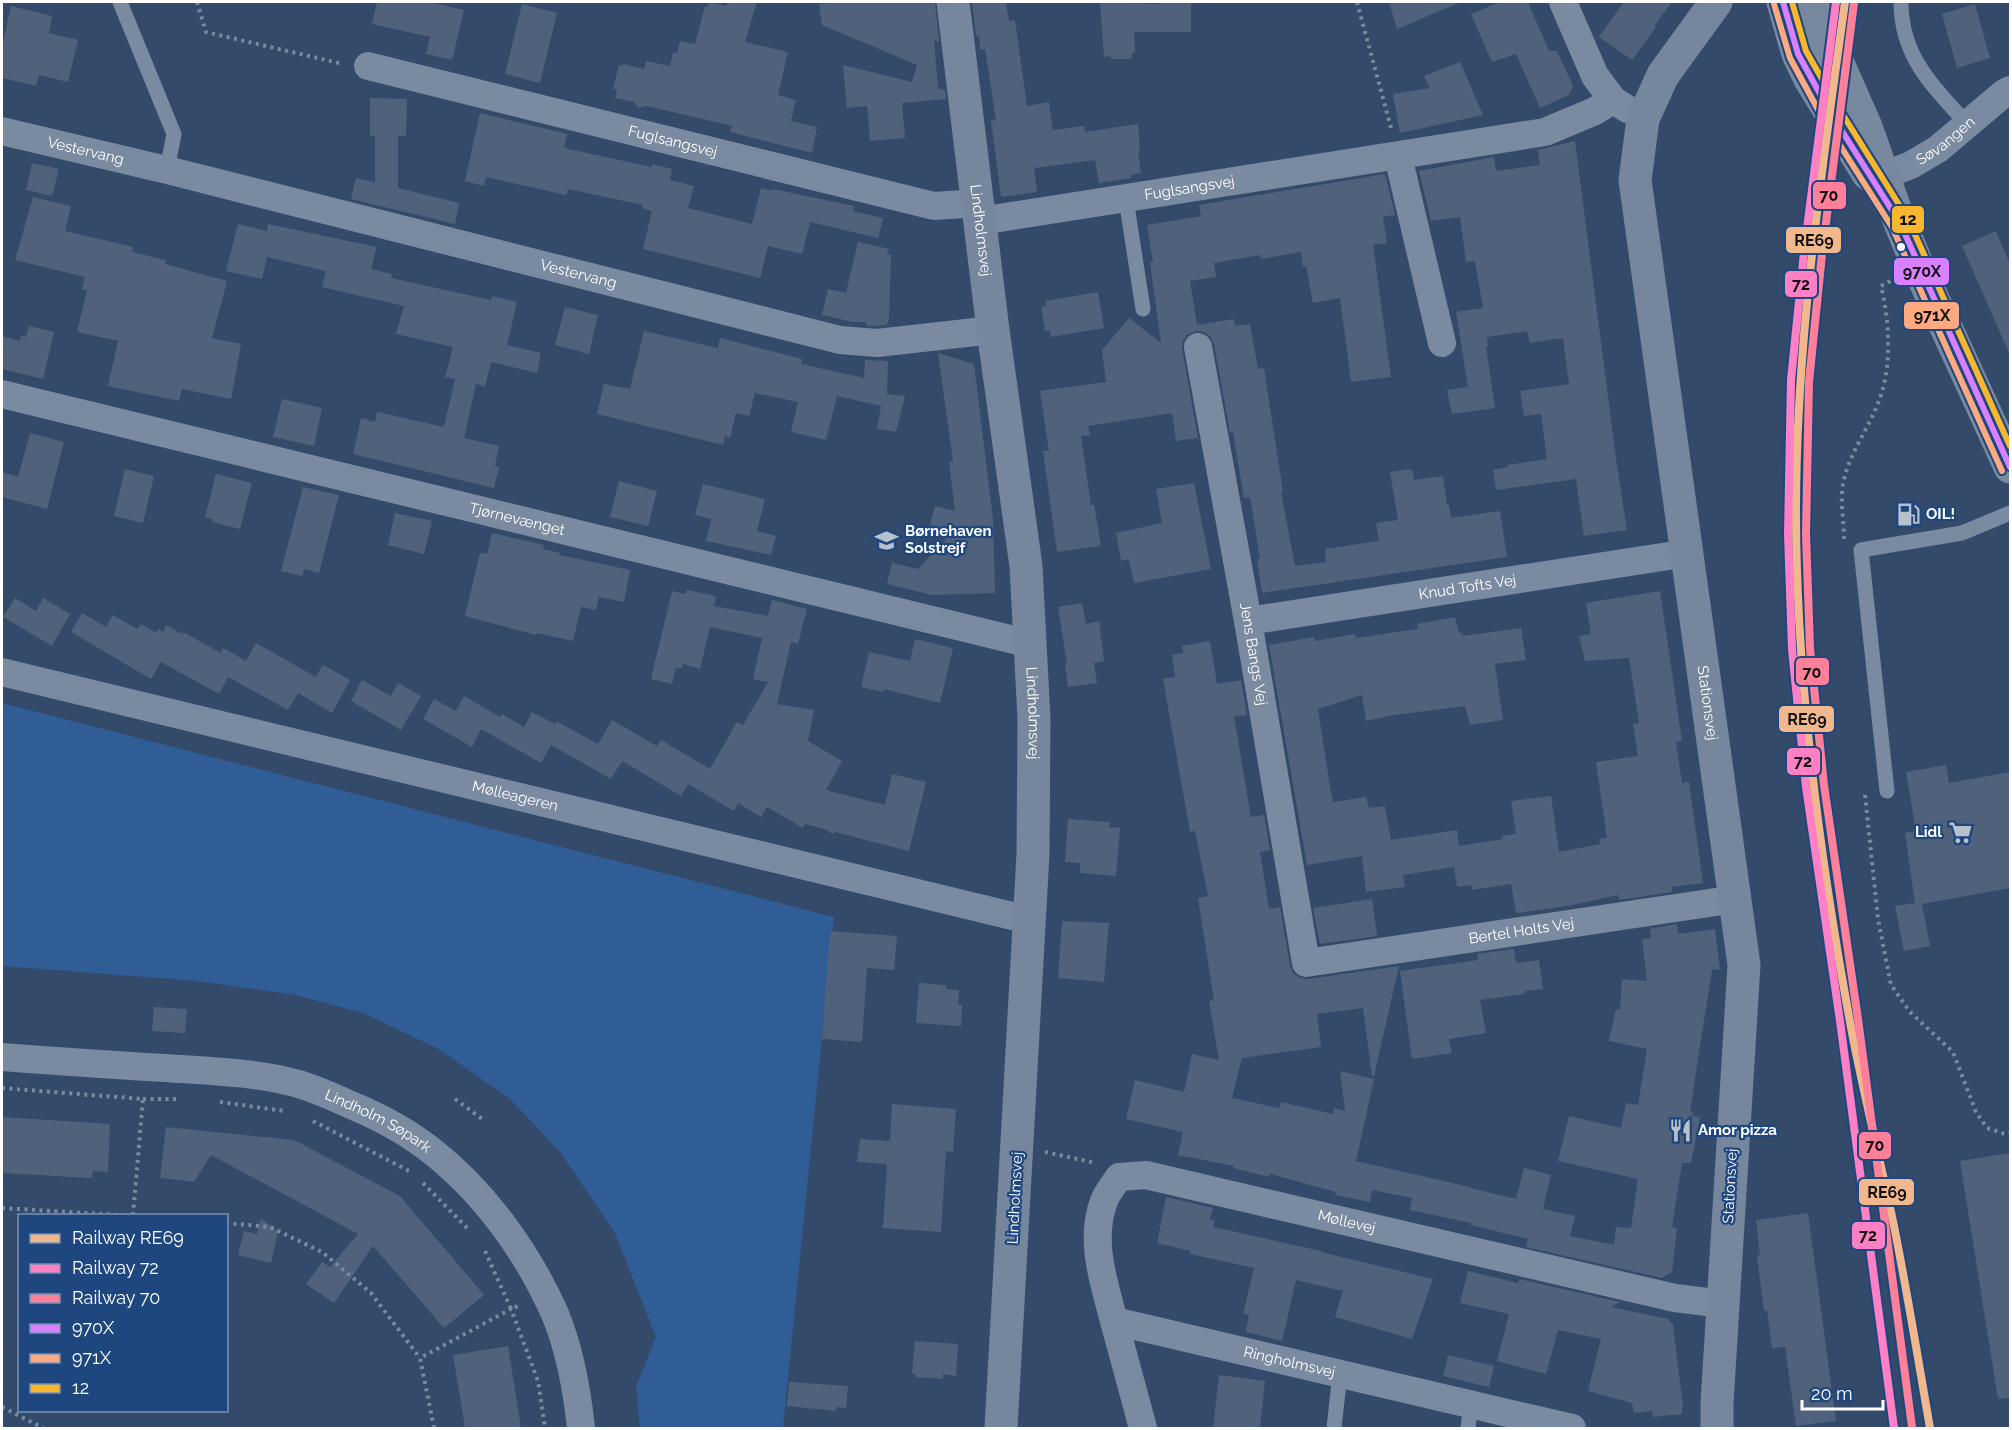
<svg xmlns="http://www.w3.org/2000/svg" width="2012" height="1430" viewBox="0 0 2012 1430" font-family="Raleway,sans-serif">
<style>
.green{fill:#315d97}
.building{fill:#50627b}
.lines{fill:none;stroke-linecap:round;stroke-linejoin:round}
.path{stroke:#7a8aa0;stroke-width:4;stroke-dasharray:3 4.5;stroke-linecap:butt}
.lane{stroke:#7a8aa0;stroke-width:15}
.street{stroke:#7a8aa0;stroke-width:28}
.secondary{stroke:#75869d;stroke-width:33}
.primary{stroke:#78889e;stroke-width:33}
.bus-1-casing{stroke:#1e4780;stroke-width:10}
.bus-2-casing{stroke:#1e4780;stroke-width:10}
.bus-3-casing{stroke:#1e4780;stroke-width:10}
.bus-1{stroke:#d880ff;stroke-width:6}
.bus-2{stroke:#ffa980;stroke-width:6}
.bus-3{stroke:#fab62d;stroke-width:6}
.rail-1-casing{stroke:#1e4780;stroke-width:12}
.rail-2-casing{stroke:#1e4780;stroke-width:12}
.rail-3-casing{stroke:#1e4780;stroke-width:12}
.rail-1{stroke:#f1b78d;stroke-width:8}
.rail-2{stroke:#ff80c5;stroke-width:8}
.rail-3{stroke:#ff8098;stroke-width:8}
.bus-dot{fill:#fff;stroke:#1e4780;stroke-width:2}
.labels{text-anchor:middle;stroke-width:4.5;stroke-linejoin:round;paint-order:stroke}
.street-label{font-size:15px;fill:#fff;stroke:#1e4780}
.poi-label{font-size:15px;font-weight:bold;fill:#fff;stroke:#1e4780;text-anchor:start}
.line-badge{stroke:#1e4780;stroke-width:2}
.pale-badge-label{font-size:16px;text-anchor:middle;font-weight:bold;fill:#111}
</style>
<rect width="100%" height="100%" fill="#344a6a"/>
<path class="green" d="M2,703L834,917L783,1428H640L636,1387L656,1337L615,1233L560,1152L509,1098L437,1048L363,1013L296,995L197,981L2,966Z"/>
<path class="building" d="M377,2H429L464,10L452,60L426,54L430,37L372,24Z
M709,2L726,6L728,2H757L745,42L788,52L778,95L796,100L791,121L817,127L812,153L730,132L732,126L647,106L638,108L634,102L615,98L617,89H613L619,65L623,66V64L644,69L646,61L670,66L673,53H677L680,41L695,44L705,6L707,7Z
M839,2H935L939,41H934L938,88L945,90L946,99L902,103L905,138L870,141L867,106L847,108L843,65L912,82L917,65L822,25L819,4Z
M972,2H1006L1009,21L1015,20L1027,106L1049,102L1053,130L1084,126L1085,132L1138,124L1140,151H1138L1141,173L1131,175V178L1099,183L1095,160L1034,168L1037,192L1001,197L991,121L996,120L985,49H980L979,35L976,36Z
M1100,2L1160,4V2H1191V32H1134L1135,53H1132V59H1111V56L1104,57Z
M1389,2H1461L1397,29Z
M1500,2H1528L1549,51H1557L1573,86L1569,95L1540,108L1516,54L1492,62L1471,14Z
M1624,2H1672L1654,26L1656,27L1632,60L1599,37Z
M522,4L557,13L540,83L505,74Z
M1975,4L1990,58L1957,68L1942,14Z
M11,6L52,16L49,33L78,40L68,82L39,75L36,86L2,78V47Z
M1460,62L1483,115L1400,133L1393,94L1430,88L1424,76Z
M370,98L407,99L406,136H398V188L459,203L455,224L351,199L356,178L375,182V136H370Z
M480,113L567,134L564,148L652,167V164L672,169L670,180L694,186L688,208L752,224L761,188L772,191L773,189L854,206L853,211L883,218L878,238L810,222L802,254L768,246L760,278L643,249L652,211L642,208L643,205L568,189L566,195L486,177L484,186L465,181Z
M1575,141L1617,466L1627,530L1584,536L1576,479L1496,490L1493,470L1508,467L1507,465L1547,459L1541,414L1524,416L1520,391L1569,384L1563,338L1530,343L1527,331L1487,337L1488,346L1486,347L1495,408L1452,414L1447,390L1468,387L1456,312L1483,308L1475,261L1466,262L1460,217L1431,221L1419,171L1494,157L1496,171L1540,165L1538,150Z
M32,163L59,169L52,196L26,190Z
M1385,174L1395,215L1383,217L1387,243L1373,245L1391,377L1351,382L1340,298L1313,303L1306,266L1303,267L1301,252L1261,259L1260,255L1214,263L1216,277L1190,281L1197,325L1234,319L1235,326L1250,324L1258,369L1264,368L1283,492H1281L1295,566L1326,562L1325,549L1379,541L1376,523L1398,520L1390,472L1412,469L1414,480L1443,476L1447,505H1449L1451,518L1500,511L1507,557L1262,593L1257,559H1260L1250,497L1244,498L1233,432H1230L1214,344L1210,336L1204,332L1196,331L1187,335L1183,341L1182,349L1198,438L1176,441L1172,413L1088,426L1090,435L1081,436L1091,505H1094L1101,546L1057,552L1043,451H1049L1040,391L1106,382L1102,350L1129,318L1161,343L1150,262H1153L1147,225L1201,216L1199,205Z
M33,197L71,206L65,231L133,247L132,252L166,260L165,264L227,281L212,338L241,344L231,399L182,389L179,401L108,386L118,341L77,332L87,290L82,289L85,277L15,260Z
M238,224L267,231L268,224L377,247L371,269L392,274L391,278L491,300L492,296L517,302L507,345L541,353L537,373L491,362L485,387L476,384L464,438L499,446L495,466L499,467L494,488L353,454L361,418L375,422L377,412L444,427L455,379L445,377L453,347L396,334L404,306L322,287L326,271L267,257L262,279L226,271Z
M1996,231L2010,264V355L1962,246Z
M858,242L889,249L887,254L891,255L889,317L887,325L871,326L866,325V322H853L822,315L828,289L846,293Z
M1098,292L1104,328L1051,337L1050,330L1045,331L1041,307L1046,306L1045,301Z
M565,307L598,315L589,354L555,345Z
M29,326L54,332L43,379L2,369V336L20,341L21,335L26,337Z
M644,331L718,348L720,338L802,359L801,364L864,378L865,360L888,361L887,394L905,396L896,432L877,429L881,406L837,396L826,440L791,432L798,402L755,393L749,416L736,413L730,438L725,436L723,445L597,414L604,384L630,389Z
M938,353L974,364L993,519L995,593L932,595L887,584L892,563L918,569L950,535L929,529L935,506L955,511L949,462L953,461Z
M282,399L322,408L314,446L273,437Z
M30,433L64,442L47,509L2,497V472L18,477Z
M125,469L154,476L143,523L114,516Z
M216,474L252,483L240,529L212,522L213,519L205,518Z
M619,481L657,491L648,526L610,517Z
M1194,483L1211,569L1134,583L1129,559L1121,561L1116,533L1162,523L1156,489Z
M703,484L765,499L757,531L776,536L771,555L706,541L711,519L695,515Z
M303,487L339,495L319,573L304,569L302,576L281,571Z
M395,513L432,521L424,554L388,545Z
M492,533L544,545L543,549L560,553V555L630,570L624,602L599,597L596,610L581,607L573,641L537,633L536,635L465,616L480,553L487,554Z
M687,590L716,596L714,606L768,616L772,600L807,609L798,644L791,642L777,704L814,710L808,741L842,761L826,790L885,805L892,774L926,782L909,851L835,832L833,834L824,829L805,824L803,828L767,807L761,817L738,803L734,811L688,784L681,796L622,761L611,779L551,745L541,763L481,729L472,747L423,719L434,699L456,711L464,696L500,717L502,714L524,727L532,712L555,724L556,721L598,744L612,720L657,746L661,740L710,769L737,722L743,725L768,682L753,679L762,638L710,627L700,669L683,664L681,669L676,668L672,684L651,679L672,591L685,594Z
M1660,591L1682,741L1676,742L1682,783L1689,782L1703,883L1672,887V892L1619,900L1618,895L1568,906L1516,913L1511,884L1472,890V885L1457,887L1454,867L1403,875L1405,887L1366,892L1362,856L1307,865L1269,645L1314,637L1315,641L1355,634L1356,638L1418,629L1417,624L1455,617L1459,633H1462L1463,636L1521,628L1526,660L1495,664L1503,720L1470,725L1465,706L1394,715L1366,721L1362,695L1318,709L1330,787L1333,802L1366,797L1369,808L1385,806L1391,840L1457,830L1459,846L1503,839L1502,836L1516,834L1511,801L1551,796L1559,852L1600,844L1599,839L1607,838L1596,762L1638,756L1633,724L1639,723L1629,658L1585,661L1579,636L1591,634L1586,603Z
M15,598L36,611L43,598L70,614L52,646L3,617Z
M1082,603L1086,624L1099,621L1104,661L1094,663L1097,683L1068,687L1065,665L1067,664L1058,607Z
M82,613L106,627L113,615L137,629L141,624L156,633L158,629L163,632L166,625L182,634L183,632L221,653L223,648L246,661L256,643L316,677L323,665L350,680L332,713L298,693L288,710L228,677L219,694L161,662L151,679L71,632Z
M915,639L953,648L940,703L884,689L883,692L861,687L869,652L910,661Z
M1210,641L1217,684L1241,680L1247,715L1234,717L1251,817L1264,815L1270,850L1260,852L1269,909L1280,907L1290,966L1293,973L1300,978L1308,979L1399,966L1374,1076H1372L1363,1008L1317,1014L1321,1047L1242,1058L1232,1098L1279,1108L1281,1102L1333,1114L1334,1108L1345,1111L1340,1071L1374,1079L1356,1161L1470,1187V1188L1516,1199L1524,1168L1551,1175L1543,1209L1575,1216L1570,1236L1614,1245L1616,1227L1631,1228L1638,1179L1558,1161L1569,1116L1621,1128L1626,1103L1638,1105L1647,1049L1609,1041L1616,1009H1620L1622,979L1647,981L1642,939L1651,938L1650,929L1677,924L1678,934L1715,929L1720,969L1712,970L1698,1059L1690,1112L1694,1113L1693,1116L1700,1117L1691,1163H1682L1672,1227L1677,1228L1672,1272L1662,1278L1526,1247L1528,1239L1470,1225L1471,1223L1410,1210L1412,1198L1372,1190L1370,1202L1335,1195L1336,1192L1270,1174L1269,1177L1233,1168L1234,1166L1178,1155L1183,1132L1126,1119L1135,1080L1184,1092L1192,1054L1219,1060L1209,1001L1214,1000L1198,898L1208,896L1195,831L1190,832L1163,679L1175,677L1172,655L1183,653L1182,646Z
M362,680L391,696L398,683L421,696L401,730L351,701Z
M1946,765L1949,783L2010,772V888L1922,904L1930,946L1904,951L1895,906L1915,903L1905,833L1916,831L1906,772Z
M1068,819L1110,822L1109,828L1120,827L1116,876L1080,873V863L1065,862Z
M1372,899L1377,936L1320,944L1313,908Z
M1062,921L1109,923L1104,982L1058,978Z
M830,931L897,936L894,970L867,968L862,1042L822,1039Z
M1514,949L1516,963L1539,960L1543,989L1525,991V994L1480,1000L1486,1033L1449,1039L1452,1053L1412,1059L1400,971L1478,960L1477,954Z
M919,983L946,985V989L959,990L958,1005H962L961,1026L916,1023Z
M154,1007L187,1009L185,1033L152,1031Z
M892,1104L956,1109L953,1152L946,1151L941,1232L883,1228L887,1164L857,1162L860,1139L890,1141Z
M2,1117L110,1124L108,1172L93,1171L92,1178L2,1173Z
M166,1127L294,1140L400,1196L484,1295L444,1328L373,1246L334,1303L306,1284L322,1262L330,1267L358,1234L211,1155L194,1182L160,1178Z
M2010,1153V1398L1998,1399L1960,1161Z
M1166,1197L1213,1208L1210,1219L1215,1221L1213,1227L1321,1251V1252L1433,1279L1412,1339L1335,1317L1343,1291L1296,1280L1282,1341L1246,1332L1249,1315L1243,1314L1254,1268L1190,1254L1191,1251L1157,1243Z
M1808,1213L1836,1421L1796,1426L1785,1347L1772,1348L1767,1310L1764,1311L1757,1256L1760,1255L1756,1220Z
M261,1219L278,1231L271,1263L238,1255L244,1231L257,1234Z
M1468,1271L1518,1283L1519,1279L1620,1302L1611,1307L1668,1319L1673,1325L1683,1407L1682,1408V1414L1653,1417L1652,1411L1634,1413L1632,1403L1588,1391L1601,1339L1558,1330L1546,1374L1497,1361L1509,1314L1460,1303Z
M915,1341L958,1344L956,1376L943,1374V1379L916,1377V1374L912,1373Z
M508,1346L521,1428H465L453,1355Z
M1448,1355L1494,1366L1489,1387L1443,1376Z
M1219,1375L1265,1381L1260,1428H1213Z
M789,1382L848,1386L846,1408L837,1407L836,1411L787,1406Z"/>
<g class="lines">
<path class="path" d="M197,2L206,32L343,64
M1357,2L1391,128
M1852,18L1855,2
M1844,539C1844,522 1840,501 1843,484C1849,452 1871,426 1881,395C1892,362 1889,319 1881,286L1892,280
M1865,795L1878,919L1891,985L1910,1012L1953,1052L1976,1112L1987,1128L2005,1134L2010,1133
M2,1088L143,1099L133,1215
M143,1099H177
M455,1099L485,1121
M220,1102L284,1111
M313,1121L411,1172
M1045,1152L1096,1163
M423,1183L470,1231
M2,1208L135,1216
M226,1223L270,1227L322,1252L371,1293L420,1358
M485,1251L511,1309L520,1305
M2,1407L43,1428
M434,1428L420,1358L511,1309L538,1381L545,1428"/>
<path class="lane" d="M120,2L174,134L167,170
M1901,2C1901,57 1933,86 1967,124
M1126,199L1143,309
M1887,791L1861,550L1962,533L2010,513
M1334,1428L1340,1374
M1468,1428L1471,1405"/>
<g class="street">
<path d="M1563,2L1595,76L1613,100L1629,110"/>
<path id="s1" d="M368,66L934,206L978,203"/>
<path id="s2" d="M2,131L167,170L840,340L877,343L993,330"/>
<path d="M1398,156L1442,343"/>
<path id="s3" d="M1872,180L1911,165L1938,149L2003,94L2010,90"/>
<path id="s4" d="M980,221L1545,132L1595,111L1613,100"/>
<path id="s5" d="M1198,347L1248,621L1306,963L1736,899"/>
<path id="s6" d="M2,394L1031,644"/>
<path id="s7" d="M1248,621L1688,553"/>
<path id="s8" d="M2,672L1029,920"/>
<path id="s9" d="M2,1057C56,1061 110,1065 165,1068C207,1071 254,1072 295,1083C314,1088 333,1097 351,1105C380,1117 408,1132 433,1152C485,1193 528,1253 555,1314C570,1350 577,1390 581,1428"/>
<path id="s10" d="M1114,1321C1104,1283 1089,1240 1104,1201C1107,1193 1114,1184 1119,1177L1146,1175L1675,1298L1723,1304"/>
<path id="s11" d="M1143,1428L1114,1321L1572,1428"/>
</g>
<g class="secondary">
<path id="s12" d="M953,2L993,330L1026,566L1034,719L1033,854L1001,1428"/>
<path id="s13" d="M1716,2L1663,75L1643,119L1635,180L1744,965L1717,1403V1428"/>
</g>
<path class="primary" d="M1783,2L1798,54L1810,79L1868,174
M1811,2L1866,127L1900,223L1917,264L2010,467"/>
<defs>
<path id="bus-1" d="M1783,2L1798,54L1830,112L1900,223L2010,467"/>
<path id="bus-2" d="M1774,4L1790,58L1822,117L1892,227L2002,471"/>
<path id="bus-3" d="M1792,2L1806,51L1838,107L1908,219L2010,446"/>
</defs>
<use href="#bus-1" class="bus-1-casing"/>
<use href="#bus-2" class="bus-2-casing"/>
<use href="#bus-3" class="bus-3-casing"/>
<use href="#bus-1" class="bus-1"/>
<use href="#bus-2" class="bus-2"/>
<use href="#bus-3" class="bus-3"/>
<defs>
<path id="rail-1" d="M1845,2C1819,190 1790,381 1797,571C1802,727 1824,884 1853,1038C1865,1099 1880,1160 1893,1221C1907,1290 1918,1359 1930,1428"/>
<path id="rail-2" d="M1836,2L1804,252L1791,380L1788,534L1792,649L1806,787L1840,1021L1894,1428"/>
<path id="rail-3" d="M1854,3L1822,254L1809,382L1806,534L1810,648L1824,785L1858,1019L1912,1427"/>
</defs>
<use href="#rail-1" class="rail-1-casing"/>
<use href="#rail-2" class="rail-2-casing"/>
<use href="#rail-3" class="rail-3-casing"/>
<use href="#rail-1" class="rail-1"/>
<use href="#rail-2" class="rail-2"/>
<use href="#rail-3" class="rail-3"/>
</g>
<defs>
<symbol id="fuel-bare" viewBox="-9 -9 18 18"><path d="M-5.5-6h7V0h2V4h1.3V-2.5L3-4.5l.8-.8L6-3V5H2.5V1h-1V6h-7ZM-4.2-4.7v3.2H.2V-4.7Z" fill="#b8c0cb" stroke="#1e4780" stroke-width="2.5" paint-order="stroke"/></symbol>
<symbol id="school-bare" viewBox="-9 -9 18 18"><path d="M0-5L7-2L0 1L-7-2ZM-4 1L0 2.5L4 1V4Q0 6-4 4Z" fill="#b8c0cb" stroke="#1e4780" stroke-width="2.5" paint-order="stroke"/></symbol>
<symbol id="supermarket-bare" viewBox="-9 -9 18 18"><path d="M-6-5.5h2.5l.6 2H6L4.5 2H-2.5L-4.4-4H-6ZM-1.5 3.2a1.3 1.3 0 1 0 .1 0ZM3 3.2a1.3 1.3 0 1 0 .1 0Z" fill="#b8c0cb" stroke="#1e4780" stroke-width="2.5" paint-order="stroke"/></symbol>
<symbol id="restaurant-bare" viewBox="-9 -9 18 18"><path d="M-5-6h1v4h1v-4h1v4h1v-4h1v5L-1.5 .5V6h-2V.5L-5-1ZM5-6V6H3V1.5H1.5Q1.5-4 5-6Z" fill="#b8c0cb" stroke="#1e4780" stroke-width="2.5" paint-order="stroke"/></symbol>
</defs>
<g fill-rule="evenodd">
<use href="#fuel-bare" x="1892" y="498" width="33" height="33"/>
<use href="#school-bare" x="870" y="524" width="33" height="33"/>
<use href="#supermarket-bare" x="1944" y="816" width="33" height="33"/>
<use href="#restaurant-bare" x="1664" y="1114" width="33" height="33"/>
</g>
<circle class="bus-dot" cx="1901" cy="247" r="5"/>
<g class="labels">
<g class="street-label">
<text dy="5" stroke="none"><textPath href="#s3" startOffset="84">Søvangen</textPath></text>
<text dy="5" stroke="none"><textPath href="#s1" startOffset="314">Fuglsangsvej</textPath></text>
<text dy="5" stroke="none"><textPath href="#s2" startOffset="86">Vestervang</textPath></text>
<text dy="5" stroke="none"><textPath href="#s4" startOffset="212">Fuglsangsvej</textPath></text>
<text dy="5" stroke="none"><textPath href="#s12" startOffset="230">Lindholmsvej</textPath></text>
<text dy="5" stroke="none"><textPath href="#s2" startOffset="594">Vestervang</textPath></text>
<text dy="5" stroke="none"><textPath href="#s6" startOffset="530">Tjørnevænget</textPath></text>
<text dy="5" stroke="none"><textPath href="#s7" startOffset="222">Knud Tofts Vej</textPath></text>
<text dy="5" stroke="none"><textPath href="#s5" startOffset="312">Jens Bangs Vej</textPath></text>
<text dy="5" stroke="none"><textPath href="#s13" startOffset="728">Stationsvej</textPath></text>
<text dy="5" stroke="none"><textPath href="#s12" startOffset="716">Lindholmsvej</textPath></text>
<text dy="5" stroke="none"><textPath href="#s8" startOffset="528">Mølleageren</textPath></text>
<text dy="5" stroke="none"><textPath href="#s5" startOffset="843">Bertel Holts Vej</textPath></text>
<text dy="5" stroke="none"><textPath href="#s9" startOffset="386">Lindholm Søpark</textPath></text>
<text transform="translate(1730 1186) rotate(-87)" y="5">Stationsvej</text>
<text transform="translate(1015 1198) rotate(-87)" y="5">Lindholmsvej</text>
<text dy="5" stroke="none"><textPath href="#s10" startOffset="384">Møllevej</textPath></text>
<text dy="5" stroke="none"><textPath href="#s11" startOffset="291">Ringholmsvej</textPath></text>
</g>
<g class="poi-label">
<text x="1926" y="519">OIL!</text>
<text x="905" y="536">Børnehaven<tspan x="905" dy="17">Solstrejf</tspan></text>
<text x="1942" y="837" text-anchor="end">Lidl</text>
<text x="1698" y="1135">Amor pizza</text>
</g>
</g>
<g class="line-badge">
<rect x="1812" y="181" width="35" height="29" rx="6" fill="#ff8098"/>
<rect x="1891" y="205" width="34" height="29" rx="6" fill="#fab62d"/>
<rect x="1785" y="226" width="57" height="28" rx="6" fill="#f1b78d"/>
<rect x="1893" y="257" width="57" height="29" rx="6" fill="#d880ff"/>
<rect x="1784" y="270" width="34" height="28" rx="6" fill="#ff80c5"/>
<rect x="1903" y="301" width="57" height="29" rx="6" fill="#ffa980"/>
<rect x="1795" y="657" width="35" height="29" rx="6" fill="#ff8098"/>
<rect x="1778" y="705" width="57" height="28" rx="6" fill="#f1b78d"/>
<rect x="1786" y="747" width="35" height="29" rx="6" fill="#ff80c5"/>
<rect x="1858" y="1131" width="34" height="29" rx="6" fill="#ff8098"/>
<rect x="1858" y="1178" width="57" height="28" rx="6" fill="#f1b78d"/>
<rect x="1851" y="1221" width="35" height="29" rx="6" fill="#ff80c5"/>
</g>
<g class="pale-badge-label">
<text x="1829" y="201">70</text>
<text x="1908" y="225">12</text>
<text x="1814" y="246">RE69</text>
<text x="1922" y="277">970X</text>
<text x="1801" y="290">72</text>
<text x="1932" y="321">971X</text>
<text x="1812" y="678">70</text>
<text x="1807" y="725">RE69</text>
<text x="1803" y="767">72</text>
<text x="1875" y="1151">70</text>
<text x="1887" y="1198">RE69</text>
<text x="1868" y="1241">72</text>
</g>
<rect width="2012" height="1430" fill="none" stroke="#ffffff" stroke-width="6"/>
<rect x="18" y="1214" width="210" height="198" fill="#1e4780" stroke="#7891b3" stroke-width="1.5"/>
<rect x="30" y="1234" width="30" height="9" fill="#f1b78d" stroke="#7891b3" stroke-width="1.5"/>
<text x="72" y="1244" font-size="18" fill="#ffffff">Railway RE69</text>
<rect x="30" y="1264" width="30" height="9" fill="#ff80c5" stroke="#7891b3" stroke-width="1.5"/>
<text x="72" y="1274" font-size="18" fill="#ffffff">Railway 72</text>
<rect x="30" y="1294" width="30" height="9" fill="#ff8098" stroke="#7891b3" stroke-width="1.5"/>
<text x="72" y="1304" font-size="18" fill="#ffffff">Railway 70</text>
<rect x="30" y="1324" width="30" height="9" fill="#d880ff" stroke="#7891b3" stroke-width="1.5"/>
<text x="72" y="1334" font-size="18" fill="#ffffff">970X</text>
<rect x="30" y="1354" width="30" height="9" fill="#ffa980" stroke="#7891b3" stroke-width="1.5"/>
<text x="72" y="1364" font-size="18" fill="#ffffff">971X</text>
<rect x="30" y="1384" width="30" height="9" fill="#fab62d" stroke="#7891b3" stroke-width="1.5"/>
<text x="72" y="1394" font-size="18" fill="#ffffff">12</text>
<path d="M1802 1400v9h81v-9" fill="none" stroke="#ffffff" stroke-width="3"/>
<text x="1811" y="1400" font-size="18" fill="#ffffff" stroke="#1e4780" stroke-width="4.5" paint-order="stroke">20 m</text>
</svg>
